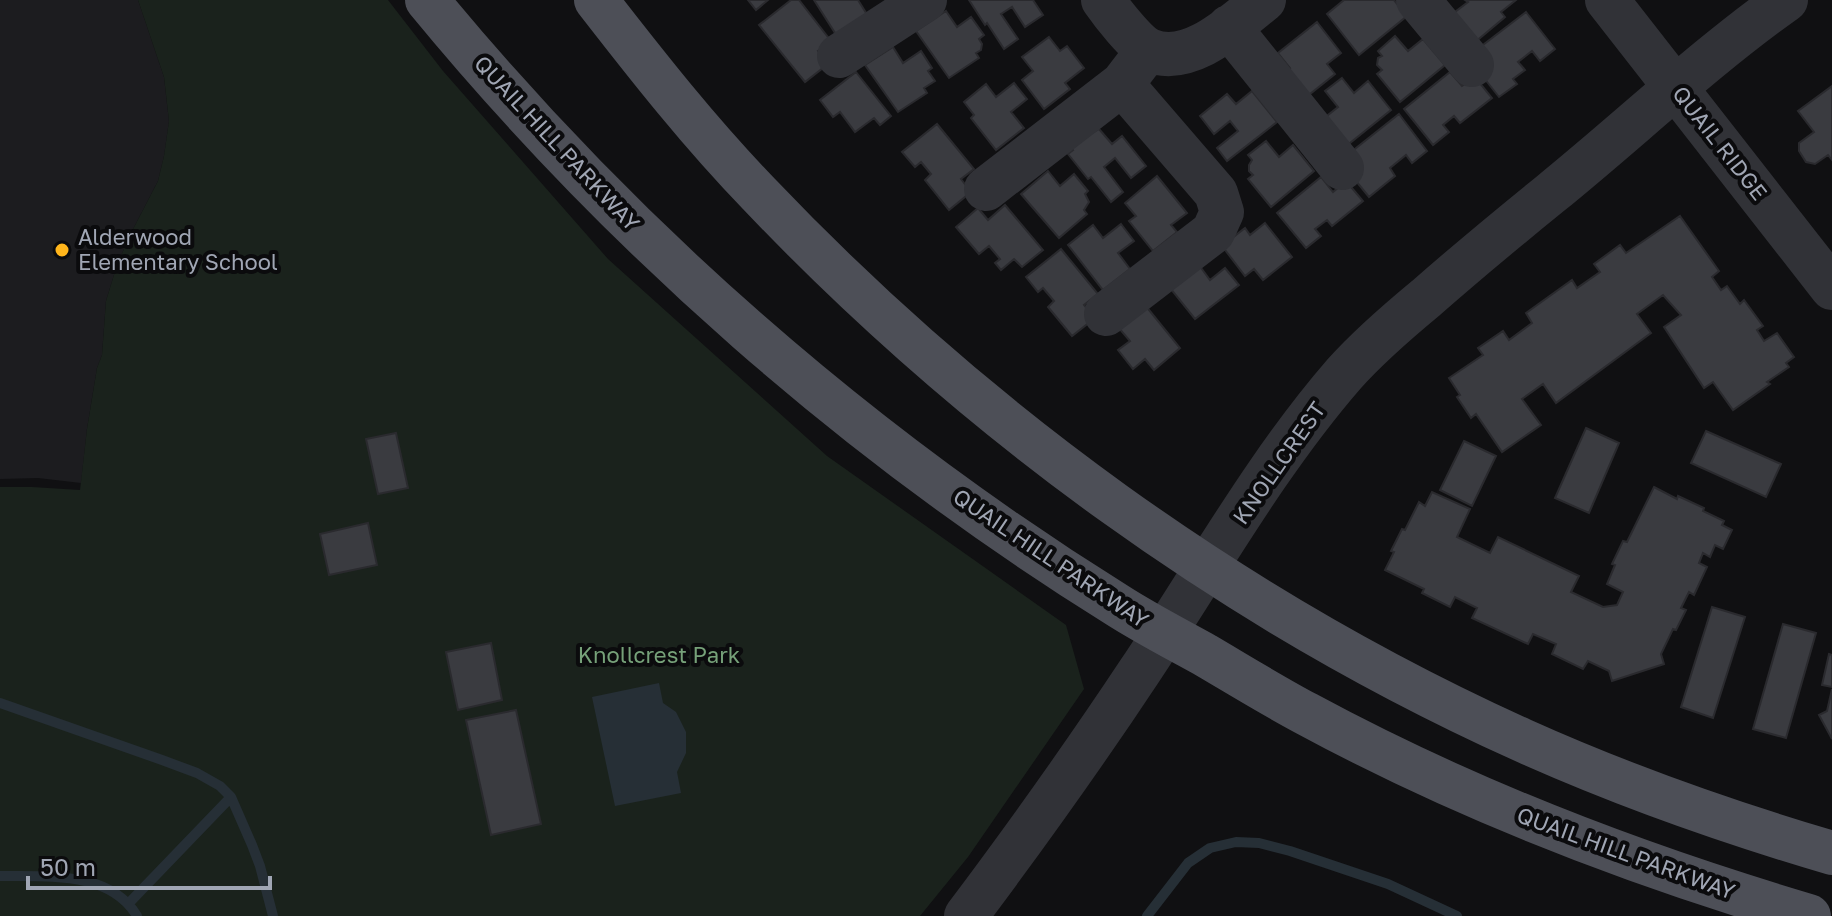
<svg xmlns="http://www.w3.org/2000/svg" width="1832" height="916" viewBox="0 0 1832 916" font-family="'Golos Text',sans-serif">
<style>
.built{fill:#1c1c1f}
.green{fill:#1a221c}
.water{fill:#262f36}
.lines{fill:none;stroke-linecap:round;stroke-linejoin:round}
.stream{stroke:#262f36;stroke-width:10}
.building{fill:#3a3b40;stroke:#2a2a2e;stroke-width:2}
.minor{stroke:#313237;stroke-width:44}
.major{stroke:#4d4f57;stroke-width:44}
.poi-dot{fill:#ffb51b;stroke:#0b0b0d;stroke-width:3}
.labels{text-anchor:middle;stroke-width:8;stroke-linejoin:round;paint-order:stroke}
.street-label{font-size:22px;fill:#a0a6b4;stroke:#0b0b0d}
.poi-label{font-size:22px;fill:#a0a6b4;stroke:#0b0b0d;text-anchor:start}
.park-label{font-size:22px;fill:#76a179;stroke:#0b0b0d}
</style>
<rect width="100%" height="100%" fill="#101012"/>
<path class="built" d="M0,0H138L164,77L169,121L164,156L158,181L130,235L117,265L106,301L102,355L97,368L87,429L81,483L38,478L0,479Z"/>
<path class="green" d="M138,0H388L443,71L608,259L827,456L1066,625L1084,689L968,857L920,916H0V487H32L80,490L87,429L97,368L102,355L106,301L117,265L130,235L158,181L164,156L169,121L164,77Z"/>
<path class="water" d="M659,683L663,703L676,712L686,732V753L677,772L681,793L615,806L592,697Z"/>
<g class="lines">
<path class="stream" d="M0,703L162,760L197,773L220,786L231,797L252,845L260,866L273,916
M0,876C46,877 110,870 137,916
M129,903L231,797
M1147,916L1188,863L1210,848L1236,842L1259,843L1290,851L1388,884L1457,916"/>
</g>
<path class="building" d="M748,0H768L756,10Z
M791,0H799L831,41L818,51L828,64L805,82L759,25Z
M814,0H858L868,16L837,36Z
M969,0H1033L1043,15L1025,27L1012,7L1001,14L1018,39L1004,49L987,23L985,25Z
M1344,0H1394L1407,16L1359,55L1327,14Z
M1465,0H1516L1501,12L1505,17L1474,43L1451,15L1468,2Z
M946,11L957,27L971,17L984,35L979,39L982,44L981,50L976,53L979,58L949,78L916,31Z
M1526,12L1555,49L1540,61L1532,51L1518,62L1525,70L1513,79L1517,84L1499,97L1480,73L1479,48Z
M1317,22L1341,53L1327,64L1335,74L1305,98L1285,72L1290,68L1278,53Z
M1395,36L1408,51L1423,39L1445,65L1400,102L1377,74L1382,70L1377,65L1378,58L1382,56L1378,51Z
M1049,37L1060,51L1067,46L1084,68L1065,83L1070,89L1044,109L1022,80L1033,71L1022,57Z
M893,47L903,63L921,51L932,68L928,71L935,81L924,88L927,93L898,112L865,65Z
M856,72L891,116L880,125L874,118L855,132L840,112L833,117L820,100Z
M1450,72L1462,86L1475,77L1492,98L1460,123L1454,116L1443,125L1449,132L1433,145L1404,109Z
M1342,78L1354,93L1368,81L1391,110L1345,147L1323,119L1338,107L1325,91Z
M1014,83L1027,99L1011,112L1024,128L996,150L971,118L974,115L964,102L986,84L996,97Z
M1832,86V160L1828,155L1815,164L1806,162L1799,151V143L1814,132L1798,111Z
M1252,91L1277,122L1227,161L1217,148L1238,131L1230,121L1214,134L1200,116L1227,94L1236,104Z
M1399,114L1427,151L1412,163L1406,155L1390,168L1395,176L1369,197L1351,175V152Z
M937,124L974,169L961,179L971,192L949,210L925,180L931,174L921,162L915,167L902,152Z
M1099,129L1112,144L1122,136L1146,166L1131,178L1115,158L1104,167L1123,192L1111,202L1091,177L1088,179L1068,154L1073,150L1070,146Z
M1266,141L1279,157L1293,145L1314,171L1271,207L1248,179L1253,175L1249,171V165L1252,160L1248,155Z
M1048,171L1060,186L1074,174L1088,191L1085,194L1089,202L1084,210L1087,214L1059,238L1021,194Z
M1157,176L1187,213L1171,225L1177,232L1153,251L1129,221L1136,216L1125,203Z
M1321,177L1333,192L1346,181L1363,201L1332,226L1327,220L1315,229L1321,236L1306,248L1277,213Z
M1005,205L1043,250L1022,267L1014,259L1001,270L995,263L1000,259L989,246L979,254L956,227L978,208L988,220Z
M1680,216L1719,271L1712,277L1721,290L1727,286L1740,304L1744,300L1763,326L1757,330L1764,341L1777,333L1794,357L1786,363L1789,367L1767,382L1770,384L1733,410L1713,382L1704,388L1664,327L1681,315L1663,295L1637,314L1651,333L1556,403L1543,384L1522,399L1541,425L1502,452L1476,414L1471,418L1457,397L1460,395L1449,378L1483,355L1478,348L1503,331L1509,340L1532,323L1526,313L1572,280L1577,288L1600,272L1594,264L1620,245L1626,253Z
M1265,223L1292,257L1263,280L1254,269L1245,276L1222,246L1245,228L1250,235Z
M1121,224L1134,241L1118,253L1130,269L1103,290L1068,245L1093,225L1103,238Z
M1061,249L1098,294L1084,305L1095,318L1072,336L1048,307L1054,301L1043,288L1038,292L1026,277Z
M1199,265L1210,280L1225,268L1239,285L1195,319L1170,288Z
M1145,305L1180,348L1154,370L1145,359L1133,369L1118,350L1130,341L1118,327Z
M1586,428L1619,443L1589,513L1555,498Z
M1706,431L1781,464L1766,497L1691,463Z
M396,433L408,488L378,494L366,439Z
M1464,441L1496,456L1472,506L1440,490Z
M1654,487L1677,499L1678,496L1704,508L1703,511L1724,521L1722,525L1732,530L1723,549L1715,545L1710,557L1703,553L1699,563L1707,567L1694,595L1689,592L1681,608L1686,610L1676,630L1673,629L1661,654L1664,664L1612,681L1609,671L1588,661L1583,669L1552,654L1556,644L1533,634L1528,644L1472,618L1477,608L1455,597L1450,607L1422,593L1424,589L1385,570L1394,552L1391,551L1402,529L1405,530L1419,502L1425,506L1432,492L1470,509L1457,537L1490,553L1498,537L1579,576L1571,592L1603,607L1617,605L1623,592L1607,584L1615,565L1612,564L1623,541L1627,542Z
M368,523L377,565L329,575L320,534Z
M1712,607L1745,617L1713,718L1681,707Z
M1783,624L1816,633L1786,738L1753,729Z
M491,643L502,700L458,710L446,652Z
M1829,654L1832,655V687L1822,685Z
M1832,689V739L1819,715L1827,711Z
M516,710L541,824L491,835L466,720Z"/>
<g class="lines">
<path class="minor" d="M1103,0C1112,13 1136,44 1149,50C1189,68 1235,23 1264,0
M1418,0L1472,65
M1607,0L1832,288
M1229,27L1342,168
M839,56L925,0
M986,189L1122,84L1148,50
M1106,314L1213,232L1222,212L1216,193L1122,84
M966,916C1026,836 1084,755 1139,672C1206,572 1265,465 1344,374C1369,346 1397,322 1426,298C1467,262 1508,228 1550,194C1629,130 1703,59 1786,0"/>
<path class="major" d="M427,0C622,237 857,443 1117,605C1145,623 1176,639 1205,655C1239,675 1273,696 1307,714C1466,800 1636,865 1809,916
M596,0C648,67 700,133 759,194C975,421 1236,611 1522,740C1622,785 1727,822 1832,853"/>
</g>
<circle class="poi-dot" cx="62" cy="250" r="8"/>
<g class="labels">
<g class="street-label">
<text transform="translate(557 143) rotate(47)" y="8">QUAIL HILL PARKWAY</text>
<text transform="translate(1720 143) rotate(52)" y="8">QUAIL RIDGE</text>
<text transform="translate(1279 463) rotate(-55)" y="8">KNOLLCREST</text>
<text transform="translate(1051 558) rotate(34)" y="8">QUAIL HILL PARKWAY</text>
<text transform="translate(1626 853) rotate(20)" y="8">QUAIL HILL PARKWAY</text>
</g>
<g class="poi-label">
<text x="78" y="245">Alderwood<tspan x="78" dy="25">Elementary School</tspan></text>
</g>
<g class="park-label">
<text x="659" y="663">Knollcrest Park</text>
</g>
</g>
<path d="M28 876v12h242v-12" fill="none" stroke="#a0a6b4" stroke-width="4"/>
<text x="40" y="876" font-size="24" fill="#a0a6b4" stroke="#0b0b0d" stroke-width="6" paint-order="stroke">50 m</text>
</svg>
